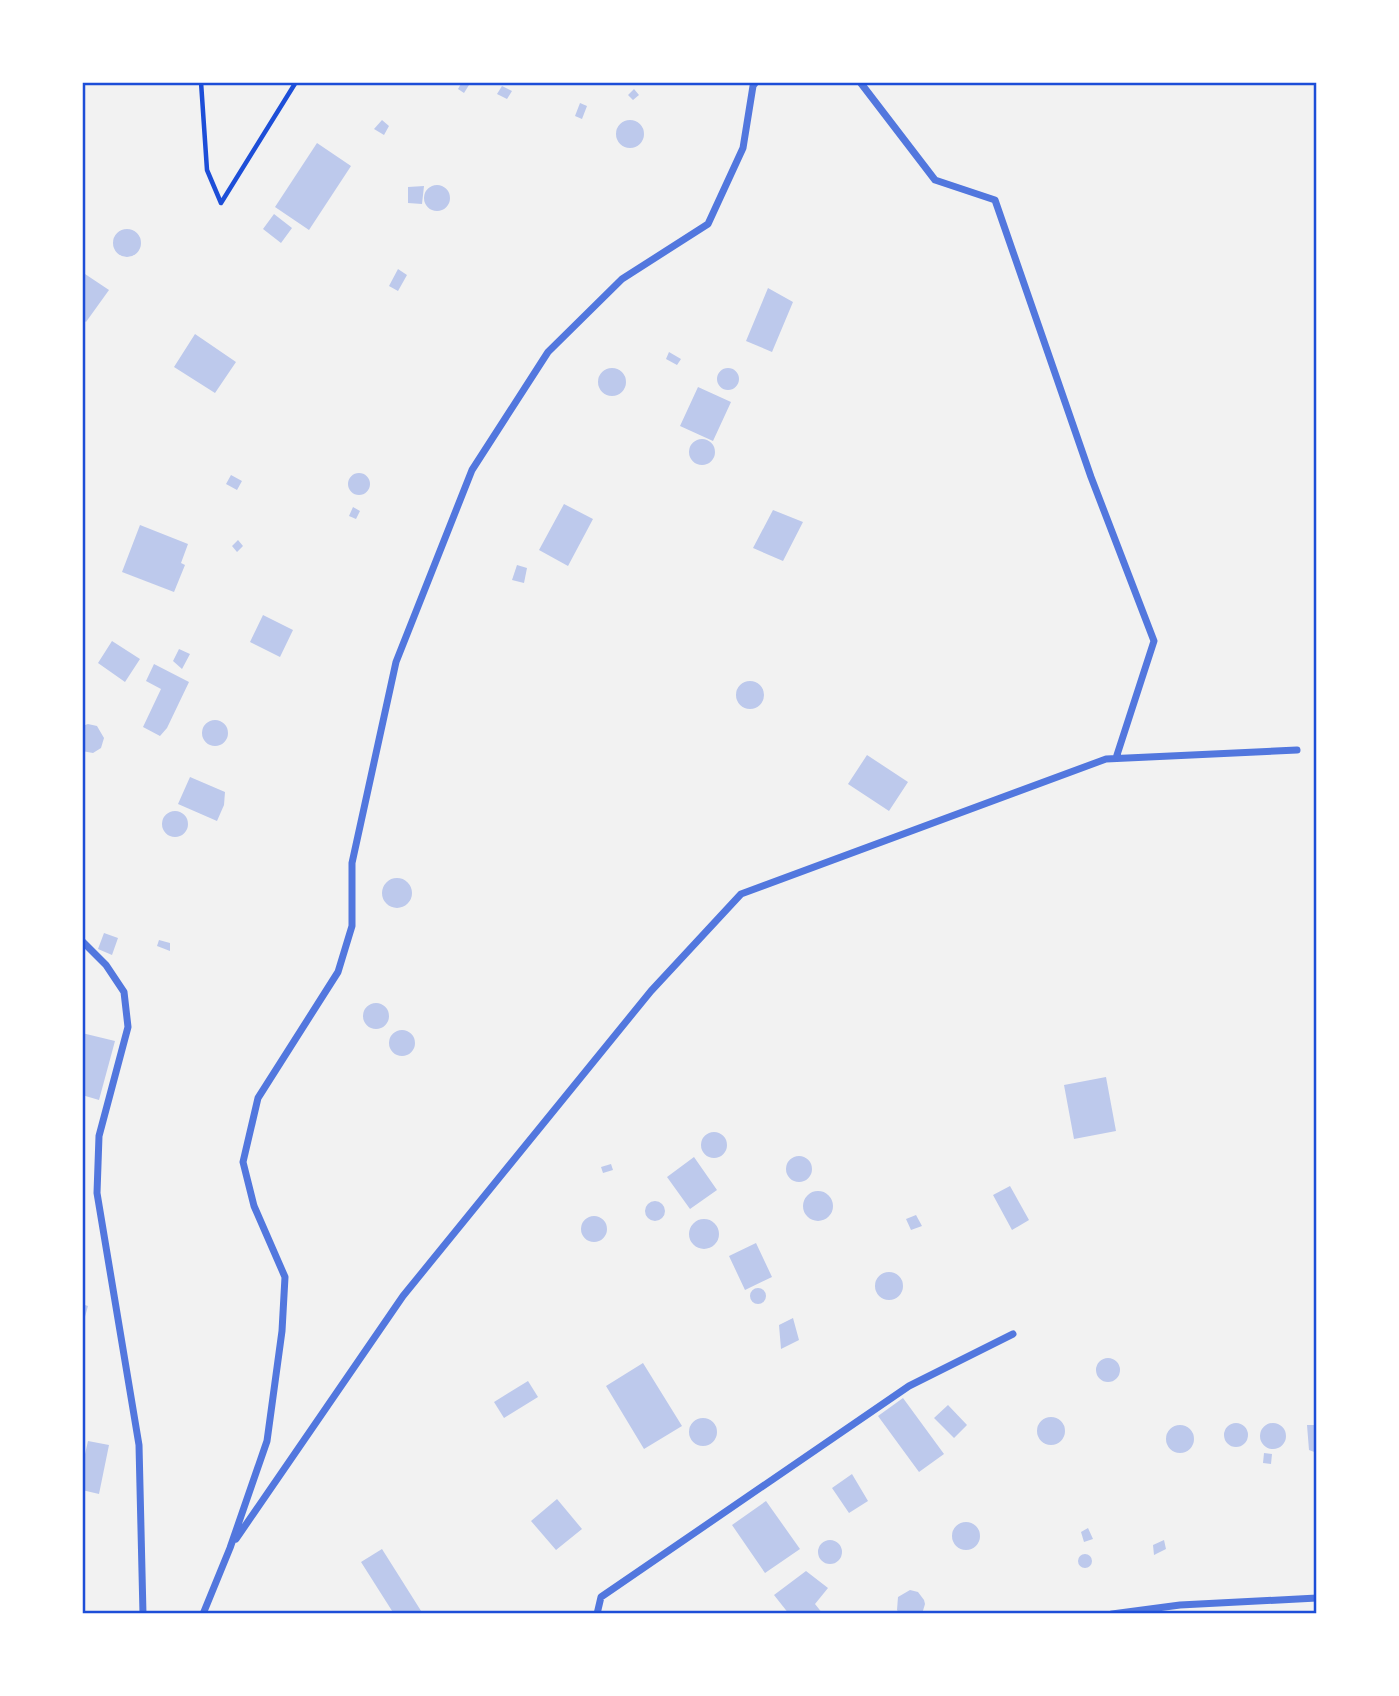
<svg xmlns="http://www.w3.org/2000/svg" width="1399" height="1696" viewBox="0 0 1399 1696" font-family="'Titillium Web',sans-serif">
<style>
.building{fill:#bdc9ec}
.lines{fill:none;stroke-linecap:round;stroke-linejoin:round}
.path{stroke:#1d4ed8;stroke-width:4.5}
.minor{stroke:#5277de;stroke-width:7}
.neatline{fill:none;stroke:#1d4ed8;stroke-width:2.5}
</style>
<rect width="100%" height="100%" fill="#f2f2f2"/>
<path class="building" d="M462,82L469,85L464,93L458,89Z
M502,86L512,91L507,99L497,94Z
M634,89L639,95L633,100L628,95Z
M580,103L587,106L582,119L575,116Z
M616 134a14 14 0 1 1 28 0a14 14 0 1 1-28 0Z
M382,120L389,126L384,135L374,129Z
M317,143L351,166L309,230L275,207Z
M424 198a13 13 0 1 1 26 0a13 13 0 1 1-26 0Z
M424,186L422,204L408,203V187Z
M274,214L292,228L281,243L263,229Z
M113 243a14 14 0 1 1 28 0a14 14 0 1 1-28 0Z
M398,269L407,275L398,291L389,286Z
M82,272L109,290L86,322L82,319Z
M768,288L793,302L772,352L746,341Z
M195,334L236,362L215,393L174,367Z
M669,352L681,359L677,365L666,359Z
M598 382a14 14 0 1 1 28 0a14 14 0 1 1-28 0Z
M717 379a11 11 0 1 1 22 0a11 11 0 1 1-22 0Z
M698,387L731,402L713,441L680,426Z
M689 452a13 13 0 1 1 26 0a13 13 0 1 1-26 0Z
M348 484a11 11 0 1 1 22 0a11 11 0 1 1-22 0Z
M231,475L242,481L237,490L226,484Z
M564,504L593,519L568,566L539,550Z
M353,507L360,511L356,519L349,516Z
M773,510L803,522L783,561L753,548Z
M140,525L188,544L181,563L185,565L174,592L122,572Z
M238,540L243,546L237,552L232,546Z
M517,565L527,568L524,583L512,580Z
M263,615L293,630L280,657L250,642Z
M112,641L140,659L125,682L98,663Z
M179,649L190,654L182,669L173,661Z
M154,664L189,682L167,728L160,736L143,727L161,689L146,681Z
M736 695a14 14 0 1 1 28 0a14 14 0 1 1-28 0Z
M202 733a13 13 0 1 1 26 0a13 13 0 1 1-26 0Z
M88,724L97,726L104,738L101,748L93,753L82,751V726Z
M867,755L908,782L889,811L848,784Z
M190,777L225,792L224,805L217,821L178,804Z
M162 824a13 13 0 1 1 26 0a13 13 0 1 1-26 0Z
M382 893a15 15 0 1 1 30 0a15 15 0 1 1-30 0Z
M104,933L118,938L112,955L98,949Z
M159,940L170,943V951L157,946Z
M363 1016a13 13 0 1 1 26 0a13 13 0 1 1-26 0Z
M389 1043a13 13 0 1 1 26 0a13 13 0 1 1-26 0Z
M82,1033L115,1041L99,1100L82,1095Z
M1106,1077L1116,1131L1074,1139L1064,1085Z
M701 1145a13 13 0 1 1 26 0a13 13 0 1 1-26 0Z
M786 1169a13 13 0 1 1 26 0a13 13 0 1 1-26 0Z
M694,1157L717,1190L690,1209L667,1177Z
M611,1164L613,1170L603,1173L601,1167Z
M1010,1186L1029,1220L1012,1230L993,1195Z
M803 1206a15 15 0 1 1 30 0a15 15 0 1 1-30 0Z
M645 1211a10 10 0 1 1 20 0a10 10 0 1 1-20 0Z
M916,1215L922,1226L911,1230L906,1219Z
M581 1229a13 13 0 1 1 26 0a13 13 0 1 1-26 0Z
M689 1234a15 15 0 1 1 30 0a15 15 0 1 1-30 0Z
M756,1243L772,1277L745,1290L729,1256Z
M875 1286a14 14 0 1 1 28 0a14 14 0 1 1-28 0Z
M750 1296a8 8 0 1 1 16 0a8 8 0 1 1-16 0Z
M82,1304L88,1306L83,1324L82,1323Z
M793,1318L799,1340L781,1349L779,1325Z
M1096 1370a12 12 0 1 1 24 0a12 12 0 1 1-24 0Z
M643,1363L682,1426L644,1449L606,1386Z
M528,1381L538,1397L504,1418L494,1402Z
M903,1398L944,1454L919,1472L878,1416Z
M948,1405L967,1425L954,1438L934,1418Z
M1037 1431a14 14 0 1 1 28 0a14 14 0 1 1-28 0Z
M689 1432a14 14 0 1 1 28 0a14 14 0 1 1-28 0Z
M1224 1435a12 12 0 1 1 24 0a12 12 0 1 1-24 0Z
M1260 1436a13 13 0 1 1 26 0a13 13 0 1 1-26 0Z
M1166 1439a14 14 0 1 1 28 0a14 14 0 1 1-28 0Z
M1307,1425H1317V1453L1309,1450Z
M88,1441L109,1445L99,1494L82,1490V1467Z
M1264,1453L1272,1454L1271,1464L1263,1463Z
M852,1474L868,1501L849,1513L832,1488Z
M557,1499L582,1529L556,1550L531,1521Z
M766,1501L800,1549L765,1573L732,1525Z
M952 1536a14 14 0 1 1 28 0a14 14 0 1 1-28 0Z
M1088,1528L1093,1539L1084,1542L1081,1532Z
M818 1552a12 12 0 1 1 24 0a12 12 0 1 1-24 0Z
M1164,1540L1166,1549L1154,1555L1153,1545Z
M382,1549L423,1614H394L361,1562Z
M1078 1561a7 7 0 1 1 14 0a7 7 0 1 1-14 0Z
M806,1571L828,1588L815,1604L823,1614H789L774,1595Z
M910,1590L918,1592L924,1600L925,1604L922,1614H900L897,1610L898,1597Z"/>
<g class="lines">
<path class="path" d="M201,82L207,170L221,203
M221,203L296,82"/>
<path class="minor" d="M860,82L935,180L995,200L1091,477L1154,641L1116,758
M82,941L106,965L124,992L128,1027L99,1136L97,1193L139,1445L143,1614
M236,1539L403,1296L651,991L741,894L1106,759L1297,750
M203,1614L230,1548L267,1441L282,1331L285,1277L254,1206L243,1162L258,1098L338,972L352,926V863L396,662L472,470L548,352L622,279L708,224L743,148L753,86L756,82
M597,1614L601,1597L909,1386L1013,1334
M1112,1614L1180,1605L1317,1598"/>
</g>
<rect width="1399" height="1696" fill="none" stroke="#ffffff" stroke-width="168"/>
<rect x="84" y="84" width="1231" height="1528" class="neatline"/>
</svg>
